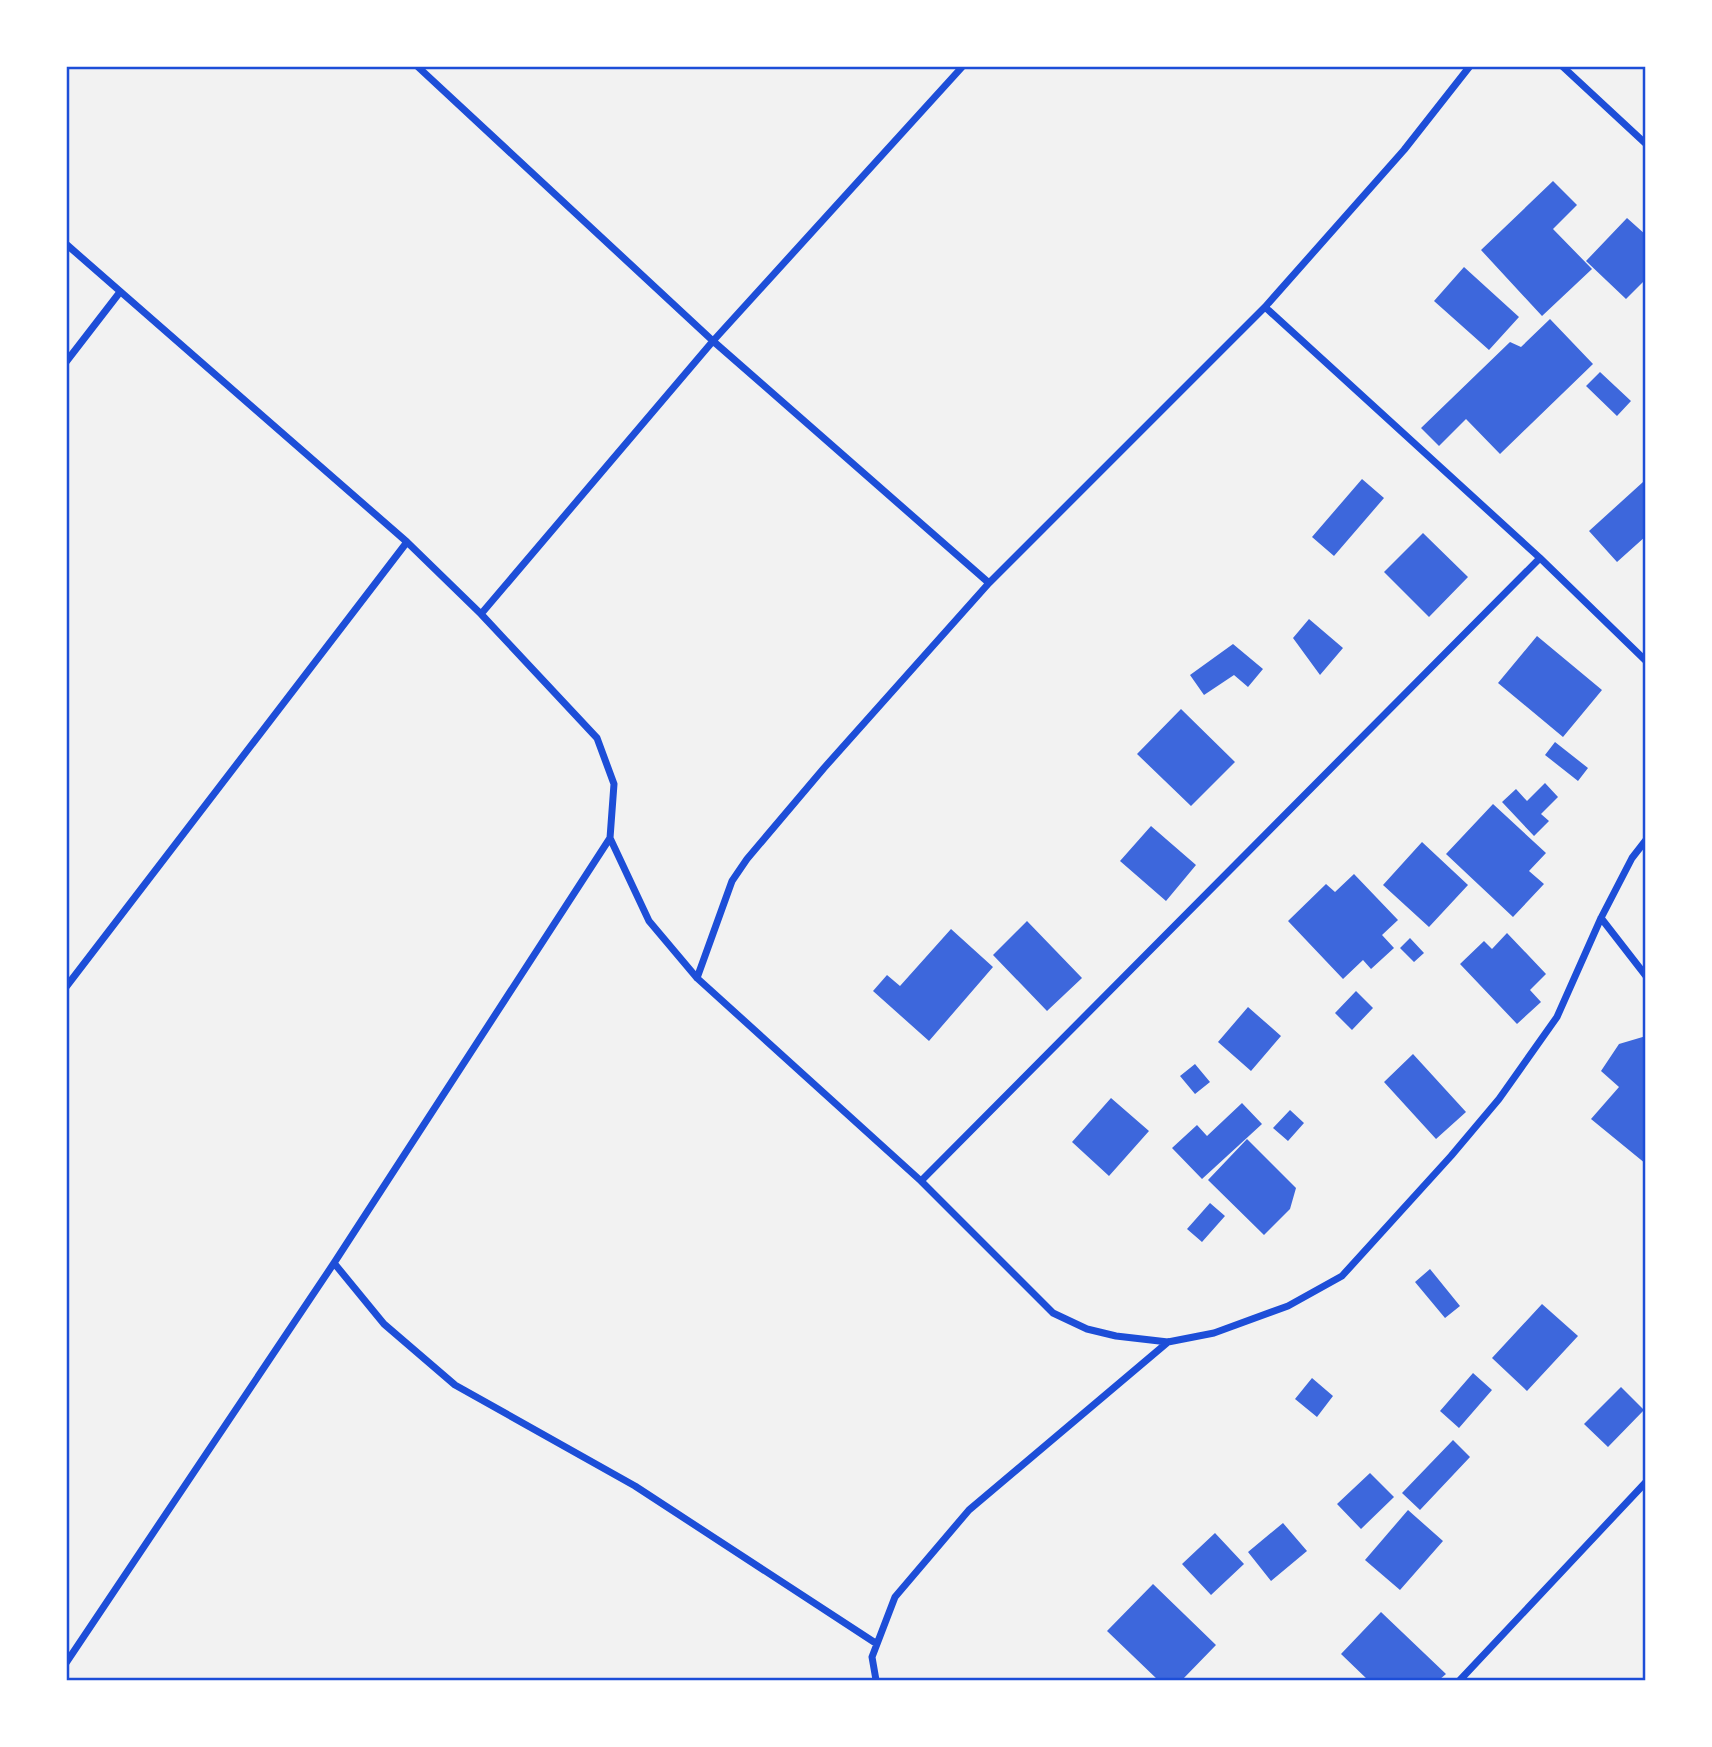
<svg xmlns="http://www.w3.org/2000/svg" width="1712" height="1747" viewBox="0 0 1712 1747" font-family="'DM Sans',sans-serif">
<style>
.building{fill:#3d67dc}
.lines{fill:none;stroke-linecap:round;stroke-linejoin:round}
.minor{stroke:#1d4ed8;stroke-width:7}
.neatline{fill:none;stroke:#1d4ed8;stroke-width:2.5}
</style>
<rect width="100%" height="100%" fill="#f2f2f2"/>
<path class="building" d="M1553,181L1577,205L1553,229L1592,269L1542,316L1481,250Z
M1627,218L1646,235V279L1626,299L1586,261Z
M1464,267L1519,317L1489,350L1434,301Z
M1550,319L1593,364L1500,454L1466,419L1439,446L1421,428L1510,342L1521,347Z
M1600,372L1631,401L1617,416L1586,386Z
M1362,479L1384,498L1334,556L1312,537Z
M1643,482L1646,484V536L1617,562L1589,531Z
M1423,533L1468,577L1429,617L1384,572Z
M1309,619L1343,648L1320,675L1293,638Z
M1537,636L1602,690L1563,737L1498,683Z
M1233,644L1263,669L1248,687L1234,675L1204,695L1190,675Z
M1181,709L1235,762L1191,806L1137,754Z
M1555,742L1588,768L1578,781L1545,755Z
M1545,783L1558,797L1541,814L1549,821L1534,836L1502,802L1516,789L1527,801Z
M1493,804L1546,853L1529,871L1544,884L1513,917L1446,854Z
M1151,826L1196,865L1166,901L1120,861Z
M1422,842L1468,885L1429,927L1383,885Z
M1354,874L1398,920L1382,935L1394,948L1371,969L1363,960L1343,979L1288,921L1326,884L1335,892Z
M1027,921L1082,978L1047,1011L993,955Z
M951,929L993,967L929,1041L873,991L887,975L900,986Z
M1507,933L1546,974L1530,990L1541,1002L1517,1024L1460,964L1484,941L1492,949Z
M1410,938L1424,953L1414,962L1400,948Z
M1356,991L1373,1008L1352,1030L1335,1013Z
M1248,1007L1281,1036L1251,1071L1218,1042Z
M1646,1036V1164L1591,1119L1619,1087L1601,1071L1619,1044Z
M1413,1054L1466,1112L1436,1139L1384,1082Z
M1195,1064L1210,1082L1195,1094L1180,1076Z
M1111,1098L1149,1131L1109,1176L1072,1142Z
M1242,1103L1262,1124L1202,1179L1172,1148L1197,1125L1207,1136Z
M1290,1110L1304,1123L1288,1141L1273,1128Z
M1247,1139L1296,1188L1290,1209L1264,1235L1208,1180Z
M1210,1203L1225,1216L1202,1242L1187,1229Z
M1430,1269L1460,1306L1445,1318L1415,1282Z
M1542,1304L1578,1336L1527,1391L1492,1358Z
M1473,1373L1492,1390L1459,1428L1440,1411Z
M1312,1378L1333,1396L1317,1417L1295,1399Z
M1621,1387L1644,1410L1608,1447L1584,1424Z
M1453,1440L1470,1457L1420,1510L1402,1493Z
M1370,1473L1394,1497L1361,1529L1337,1504Z
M1408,1510L1443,1541L1400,1590L1365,1560Z
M1283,1523L1307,1551L1271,1581L1248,1552Z
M1215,1533L1244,1564L1211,1595L1182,1564Z
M1153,1584L1216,1645L1182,1680H1158L1107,1631Z
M1381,1612L1446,1674L1439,1680H1368L1341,1654Z"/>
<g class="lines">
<path class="minor" d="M417,66L713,341L989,583
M1562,66L1646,144
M66,244L407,542L481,614L597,738L614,784L610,838L334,1263L66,1663
M1265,307L1540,558L1646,661
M66,362L120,292
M481,614L713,341L963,66
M610,838L649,921L697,978L921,1181L1053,1313L1087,1329L1116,1336L1168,1342L1214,1333L1288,1306L1342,1276L1451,1156L1499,1099L1557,1017L1601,918L1632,858L1646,840
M1601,918L1646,976
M697,978L732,881L747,859L824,768L989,583L1265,307L1404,150L1470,66
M66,987L407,542
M921,1181L1540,558
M334,1263L384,1324L455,1385L635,1486L877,1644
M876,1680L872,1657L895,1597L969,1510L1168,1342
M1460,1680L1646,1482"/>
</g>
<rect width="1712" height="1747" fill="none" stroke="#ffffff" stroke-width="136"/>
<rect x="68" y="68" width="1576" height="1611" class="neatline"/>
</svg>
